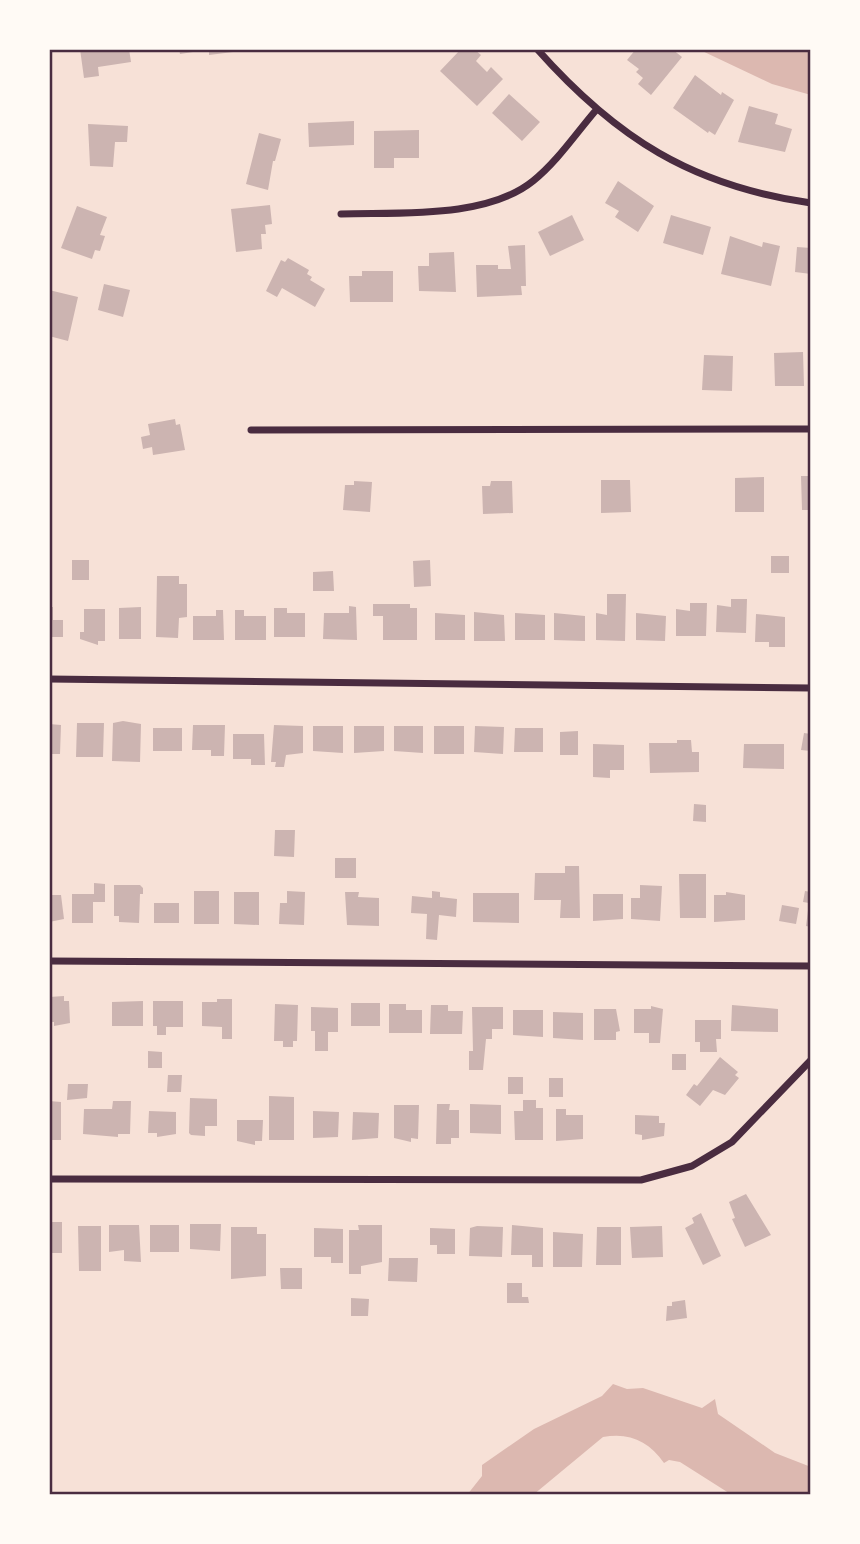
<svg xmlns="http://www.w3.org/2000/svg" width="860" height="1544" viewBox="0 0 860 1544" font-family="Cabin,sans-serif">
<style>
.water{fill:#dcb8b0}
.building{fill:#ccb4b1}
.lines{fill:none;stroke-linecap:round;stroke-linejoin:round}
.minor{stroke:#4a2c40;stroke-width:7}
.neatline{fill:none;stroke:#4a2c40;stroke-width:2.5}
</style>
<rect width="100%" height="100%" fill="#f7e1d7"/>
<path class="water" d="M698,49H811V95L772,84Z
M613,1384L627,1389L643,1388L702,1408L715,1399L718,1414L775,1453L811,1467V1495H732L680,1462L669,1460L664,1463C649,1441 629,1432 603,1437L533,1495H467L482,1476V1465L534,1429L602,1396Z"/>
<path class="building" d="M80,49H129L131,62L98,67L99,76L84,78Z
M179,49H193V52L180,54Z
M209,49H241V51L209,55Z
M461,49H474L481,55L476,61L487,72L491,67L503,79L477,106L440,71Z
M636,49H658L661,52L672,49L682,57L651,95L638,84L643,78L636,72L639,69L627,60Z
M695,75L721,95L722,92L734,100L715,135L709,131L708,133L673,108Z
M509,94L540,122L522,141L492,113Z
M749,106L778,114L775,124L792,129L785,152L738,142Z
M354,121V145L309,147L308,123Z
M88,124L128,126L127,142H115L113,167L90,166Z
M419,130V158H394V168H374V131Z
M259,133L281,139L275,161H273L268,190L246,184Z
M618,181L654,206L638,232L615,217L619,211L605,203Z
M270,205L272,224L265,225L266,234H261L262,249L236,252L231,209Z
M77,206L107,217L100,235L105,236L100,251L95,250L92,259L61,248Z
M572,215L584,240L550,256L538,232Z
M671,215L711,227L703,255L663,243Z
M730,236L762,247L763,242L780,246L771,286L721,274Z
M525,245L526,286H521L522,295L477,297L476,265H498V269H511L508,246Z
M797,247L811,248V274L795,272Z
M454,252L456,292L419,291L418,266H429V253Z
M288,258L309,270L307,274L312,277L310,280L325,289L315,307L282,288L277,297L266,291L281,260L285,262Z
M362,271H393V302H350L349,276H362Z
M104,284L130,290L123,317L98,310Z
M49,290L78,297L68,341L49,336Z
M803,352L804,386H775L774,353Z
M704,355L733,356L732,391L702,390Z
M175,419L176,425L180,424L185,450L153,455L152,447L143,449L141,437L150,435L148,424Z
M801,476H811V510H802Z
M764,477V512H735V478Z
M601,480H630L631,512L601,513Z
M354,481L372,482L370,512L343,510L345,485H354Z
M491,481H512L513,513L483,514L482,486H490Z
M771,556H789V573H771Z
M72,560H89V580H72Z
M430,560L431,586L414,587L413,561Z
M333,571L334,591H313V572Z
M157,576H179V584H187V617L179,618L178,638L156,637Z
M607,594H626L625,641L596,640V613L607,615Z
M731,599H747L746,633L716,632L717,605L731,607Z
M690,603H707L706,636H676V609L690,611Z
M373,604H410V608H417V640H383V616H373Z
M349,606L356,607L357,640L323,639L324,613H349Z
M49,607H53V620H63V637H49Z
M141,607V639H119V608Z
M274,608H287V613H305V637H274Z
M84,609H105V641H98V645L80,639V632H84Z
M216,610H223L224,640H193V616H216Z
M235,610H244V616H266V640H235Z
M474,612L504,615L505,641H474Z
M435,613L465,615V640H435Z
M515,613L545,615V640H515Z
M554,613L585,616V641L554,640Z
M636,613L666,616L665,641L636,640Z
M756,614L785,617V647H769V642H755Z
M123,721L141,724L140,762L112,761L113,723Z
M77,723H104L103,757H76Z
M49,724L61,725L60,754H49Z
M193,725H225L224,756H211V750H192Z
M274,725L303,726V753L286,755L284,767H275L276,762H271Z
M313,726H343V753L313,751Z
M354,726H384V751L354,753Z
M394,726H423V753L394,751Z
M434,726H464V754H434Z
M475,726L504,727L503,754L474,752Z
M153,728H182V751H153Z
M515,728H543V752H514Z
M578,731V755H560V732Z
M804,733L811,734V751L801,750Z
M233,734H264L265,765H251V759H233Z
M677,740H691L692,752H699V772L650,773L649,743H677Z
M593,744L624,745V770H610V778L593,777Z
M744,744H784V769L743,768Z
M694,804L706,805V822L693,821Z
M275,830H295L294,857L274,856Z
M335,858H356V878H335Z
M565,866H579L580,918H560L561,900H534L535,873H565Z
M679,874H706V918H680Z
M94,883L105,884V902H93V923H72V894H94Z
M114,885H140L143,888V894H140L139,923L119,922V916H114Z
M640,885L662,886L660,921L631,919V898H640Z
M194,891H219V924H194Z
M287,891L305,892L304,925L279,924L280,903H287Z
M432,891L440,892V897L457,899L456,917L439,915L437,940L426,939L427,914L411,913L412,896L432,898Z
M805,891L811,892V927L806,926L809,903L803,902Z
M234,892H259V925L234,924Z
M345,892H359L358,897L379,898V926L347,925Z
M726,892L745,895V920L714,922V895H726Z
M473,893H519V923L473,922Z
M593,894H623V919L593,921Z
M49,895H61L64,919L49,922Z
M154,903H179V923H154Z
M782,905L799,908L796,924L779,921Z
M64,996V1001H69L70,1023L54,1026V1022H49V997Z
M217,999H232V1039H222V1027L202,1026V1002H217Z
M143,1001V1026H112V1002Z
M153,1001H183V1027H166V1035H157V1026H153Z
M351,1003H380V1026H351Z
M275,1004L298,1005L297,1041H293V1047H283V1041H274Z
M389,1004H406V1010H422V1033H389Z
M431,1005H448V1011H463L462,1034H430Z
M732,1005L778,1009V1032L731,1031Z
M651,1006L663,1009L660,1043H649V1033H634V1009H651Z
M311,1007L338,1008V1032H328V1051H315V1031H311Z
M472,1007H503V1029H492V1039H486L483,1070H469V1051H473Z
M594,1009H616L620,1031L616,1032V1040H594Z
M513,1010H543V1037L513,1035Z
M553,1012L583,1013V1040L553,1038Z
M695,1020H721V1039H716L717,1052H700V1042H695Z
M148,1051L162,1052V1068H148Z
M672,1054H686V1070H672Z
M720,1057L738,1072L735,1075L739,1078L725,1095L713,1090L700,1106L686,1095L694,1084L697,1086Z
M168,1075H182L181,1092H167Z
M508,1077H523V1094H508Z
M549,1078H563V1097H549Z
M68,1084H88L87,1098L67,1100Z
M269,1096L294,1097V1140H269Z
M190,1098L217,1099V1126H205V1136L191,1135L189,1133Z
M523,1100H536V1108H543V1140H515L514,1111H523Z
M49,1101L61,1102V1140H49Z
M113,1101H131L130,1134H118V1137L83,1134L84,1109H112Z
M437,1104H450L449,1110H459V1138H451V1144H436Z
M470,1104L501,1105V1134L470,1133Z
M394,1105H419L418,1139L411,1138V1142L394,1138Z
M556,1109H566V1115H583V1139L556,1141Z
M149,1111L176,1112V1134L157,1137V1133H148Z
M313,1111L339,1112L338,1137L313,1138Z
M353,1112L379,1113L378,1138L352,1140Z
M635,1115L659,1116V1123H665L664,1136L642,1140V1135L635,1134Z
M237,1120H263L262,1141H255V1145L237,1141Z
M746,1194L771,1235L745,1247L732,1219L735,1218L729,1202Z
M701,1213L721,1256L703,1265L685,1228L694,1223L692,1218Z
M49,1222H62V1253H49Z
M190,1224H221L220,1251L190,1249Z
M109,1225H139L141,1262L124,1261V1250L109,1252Z
M150,1225H179V1252H150Z
M358,1225H382V1262L361,1266V1274H349V1230H359Z
M512,1225L543,1228V1267H532V1255H511Z
M78,1226H101V1271H79Z
M477,1226L503,1227L502,1257L469,1256L470,1228Z
M662,1226L663,1257L632,1258L630,1227Z
M231,1227H257V1234H266V1276L231,1279Z
M597,1227H621V1265H596Z
M314,1228L343,1229V1263H331V1257H314Z
M430,1228L455,1229V1254H437V1245H430Z
M553,1232L583,1234L582,1267H553Z
M389,1258H418L417,1282L388,1281Z
M280,1268H302V1289H281Z
M507,1283H522V1297H528L529,1303H507Z
M351,1298L369,1299L368,1316H351Z
M685,1300L687,1318L666,1321L667,1306H672V1302Z"/>
<g class="lines">
<path class="minor" d="M537,49C616,138 692,186 811,203
M341,214C398,212 486,219 533,181C557,162 577,132 597,109
M251,430L811,429
M49,679L811,688
M49,961L811,966
M49,1179L641,1180L692,1166L732,1142L811,1060"/>
</g>
<rect width="860" height="1544" fill="none" stroke="#fffaf5" stroke-width="102"/>
<rect x="51" y="51" width="758" height="1442" class="neatline"/>
</svg>
